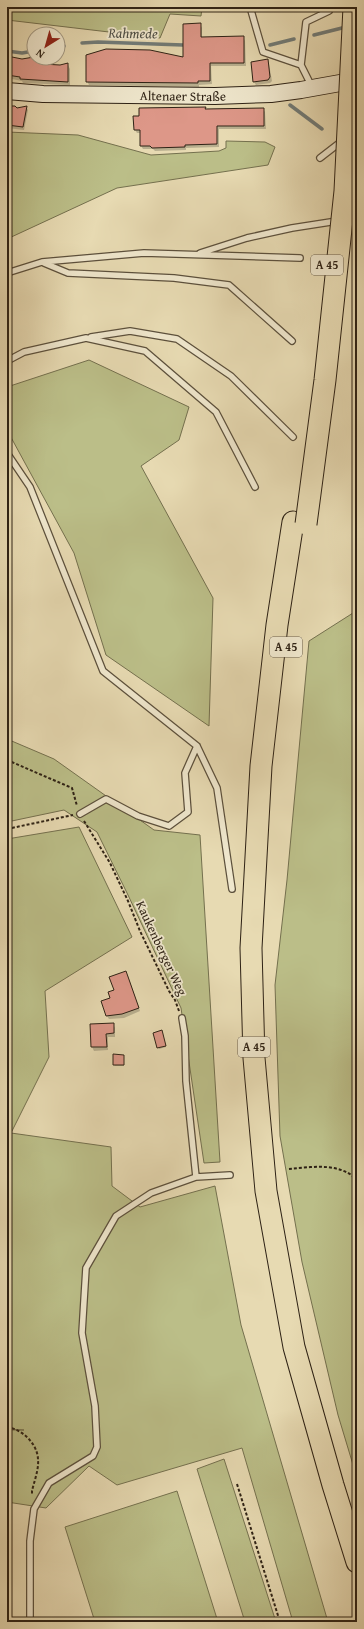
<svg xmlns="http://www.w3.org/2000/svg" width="364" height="1629" viewBox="0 0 364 1629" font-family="'Gentium Book Plus',serif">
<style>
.green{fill:#bbbe88;stroke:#74704e}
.shadow{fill:#0003}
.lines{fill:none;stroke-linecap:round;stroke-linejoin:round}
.stream{stroke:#717b77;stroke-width:3.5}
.building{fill:#dd9788;stroke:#2e2215}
.lane-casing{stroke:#5c503c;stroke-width:8}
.secondary-casing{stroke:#2e2215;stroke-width:18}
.highway-casing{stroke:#2e2215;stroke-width:23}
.path{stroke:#2e2215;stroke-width:2;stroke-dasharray:3 2;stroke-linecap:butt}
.lane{stroke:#efe7cd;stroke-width:5.5}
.secondary{stroke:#efe7cd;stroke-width:16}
.highway{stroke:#e7dab2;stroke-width:21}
.highway-bridge-casing{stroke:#2e2215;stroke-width:23;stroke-linecap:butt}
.highway-bridge{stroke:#e7dab2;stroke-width:21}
.labels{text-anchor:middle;stroke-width:3.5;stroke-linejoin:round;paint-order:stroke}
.shield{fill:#efe7cd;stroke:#685d4c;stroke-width:1}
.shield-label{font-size:12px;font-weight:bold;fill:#2e2215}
.street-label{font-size:13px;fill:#2e2215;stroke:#efe7cd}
.water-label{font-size:14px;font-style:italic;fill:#4f4f46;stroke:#efe7cd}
</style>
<rect width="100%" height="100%" fill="#e7dab2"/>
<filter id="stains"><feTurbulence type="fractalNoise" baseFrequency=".005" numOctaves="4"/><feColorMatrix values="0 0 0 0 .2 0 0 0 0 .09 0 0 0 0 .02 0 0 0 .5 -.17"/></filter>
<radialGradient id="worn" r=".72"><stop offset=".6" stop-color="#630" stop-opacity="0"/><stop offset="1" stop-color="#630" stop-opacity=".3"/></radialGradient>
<path class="green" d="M7,7H202L201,16L170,14L160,38L7,20Z
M7,132L78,135L151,155L219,151L226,148V141L265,142L275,147L268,165L117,188L7,239Z
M89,360L189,407L179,440L141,466L213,598L209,726L106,655L74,553L7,430V387Z
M357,612V1478L338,1415L302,1262L280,1136L275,985L287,880L309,641L353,613Z
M7,739L54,759L154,830L200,835L220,1162L204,1163L181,1008L128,895L97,832L64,810L7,822Z
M79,827L132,937L45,991L49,1057L11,1133L111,1147L112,1186L140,1207L215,1186L241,1325L328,1622H293L242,1448L117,1485L89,1466L46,1508L7,1502V1430H24L7,1429V839Z
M224,1459L276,1622H245L197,1469Z
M177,1491L218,1622H95L65,1527Z"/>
<path class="shadow" d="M200,24L202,28V38L243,37L245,41L246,66H211L212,84L199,85V87L89,85L87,81L184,58Z
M7,57L22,60L43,58L44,65L60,66L68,65L70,69V85L23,83L22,81L7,78Z
M267,60L269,64L272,81L270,83L256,85L254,82Z
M26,107L28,110L24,130L7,128V109H17Z
M205,108L206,110L263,109L265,112L266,129H219V147L186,148V150L155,151L153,149H143L141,146V133H137L135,130Z
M128,976L140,1011L124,1018L109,1019L107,1016L115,990Z
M113,1024L115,1028V1037H108V1050L94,1051L92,1047L91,1025Z
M154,1033H162L166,1047L159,1049Z
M123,1056L124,1066H115L114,1065Z"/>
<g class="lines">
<path class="stream" d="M314,35L346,27
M82,43L98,42L183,45
M270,45L294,39
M58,47L64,46
M7,51L22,53L34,51
M290,105L322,129"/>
</g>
<path class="building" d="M201,23V37L244,36V63H210V81H198V83L86,82V55L106,49L150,50L183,57V24Z
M7,56L22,59L34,57L42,58V64L60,65L68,63V82L20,79V77L7,75Z
M268,59L270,77L268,80L253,82L251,62Z
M10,106H15L17,108L27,106L23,127L7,125V109Z
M206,107L205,109L264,108V126H217V144L185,145V147L152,148L150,146H140V130H134L133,116H139V108Z
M126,971L139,1008L122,1014L106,1016L101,1001L110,998L108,992L114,990L109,977Z
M114,1023V1033L106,1034L107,1047H91L90,1024Z
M162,1030L166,1046L157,1048L153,1033Z
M113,1054L124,1055V1065H113Z"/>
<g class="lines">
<defs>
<path id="lane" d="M250,7L263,52L301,65L312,87
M301,65L306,22L329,11
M320,158L342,141
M346,219L357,217
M200,253L247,238L292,228L337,221
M44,263L68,273L174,278L229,285L292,341
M7,273L42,262L144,253L300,258
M91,337L130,331L177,339L231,376L293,437
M7,361L24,352L86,338L145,351L216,412L255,487
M7,453L30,487L103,671L197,746L217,788L232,889
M80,814L106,799L138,816L169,826L188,812L185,773L197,746
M182,1018L185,1036L186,1081L196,1177
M30,1622V1541L34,1509L49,1483L93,1456L97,1447L95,1406L82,1333L86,1268L116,1216L151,1193L196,1177L230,1175"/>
<g id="secondary">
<path id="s1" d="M7,91L43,94L215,96L271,94L301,90L357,80"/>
</g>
<path id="highway" d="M293,522L277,625L261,766L251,948L254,1058L266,1191L294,1347L333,1485L357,1562"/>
</defs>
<use href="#lane" class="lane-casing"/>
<use href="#secondary" class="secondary-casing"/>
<use href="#highway" class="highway-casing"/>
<path class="path" d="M7,760L72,788L77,806
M84,821L110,863L128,901L140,931L169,991L175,1000L179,1011
M7,829L73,815
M289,1169C312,1167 340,1162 357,1180
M7,1427C22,1429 38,1444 38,1460C39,1469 34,1482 32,1491V1495
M237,1484L280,1622"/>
<use href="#lane" class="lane"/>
<use href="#secondary" class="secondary"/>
<use href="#highway" class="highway"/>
<defs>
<path id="highway-bridge" d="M306,524L325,380L345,191L354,7"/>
</defs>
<use href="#highway-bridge" class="highway-bridge-casing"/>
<use href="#highway-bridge" class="highway-bridge"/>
</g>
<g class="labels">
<g class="shield">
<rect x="311" y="255" width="32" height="20" rx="3"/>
<rect x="270" y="637" width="32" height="20" rx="3"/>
<rect x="238" y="1037" width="32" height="20" rx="3"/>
</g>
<g class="shield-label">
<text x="327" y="269">A 45</text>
<text x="286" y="651">A 45</text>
<text x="254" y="1051">A 45</text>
</g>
<g class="street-label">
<text dy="5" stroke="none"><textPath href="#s1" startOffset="176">Altenaer Straße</textPath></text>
<text transform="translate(162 948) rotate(65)" y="5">Kaukenberger Weg</text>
</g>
<g class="water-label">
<text transform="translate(133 33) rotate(1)" y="5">Rahmede</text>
</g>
</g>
<rect width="364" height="1629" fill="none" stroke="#e7dab2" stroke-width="24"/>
<rect x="8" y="8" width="348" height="1613" fill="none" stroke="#2e2215" stroke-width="2"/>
<rect x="12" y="12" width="340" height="1605" fill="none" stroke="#2e2215"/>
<g transform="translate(46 46) rotate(217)"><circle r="19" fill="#efe7cd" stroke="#a29883"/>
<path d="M0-3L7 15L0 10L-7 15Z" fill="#8f2418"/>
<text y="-6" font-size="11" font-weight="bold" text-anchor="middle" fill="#2e2215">N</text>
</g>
<rect width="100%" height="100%" filter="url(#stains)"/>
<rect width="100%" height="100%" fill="url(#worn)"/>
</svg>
